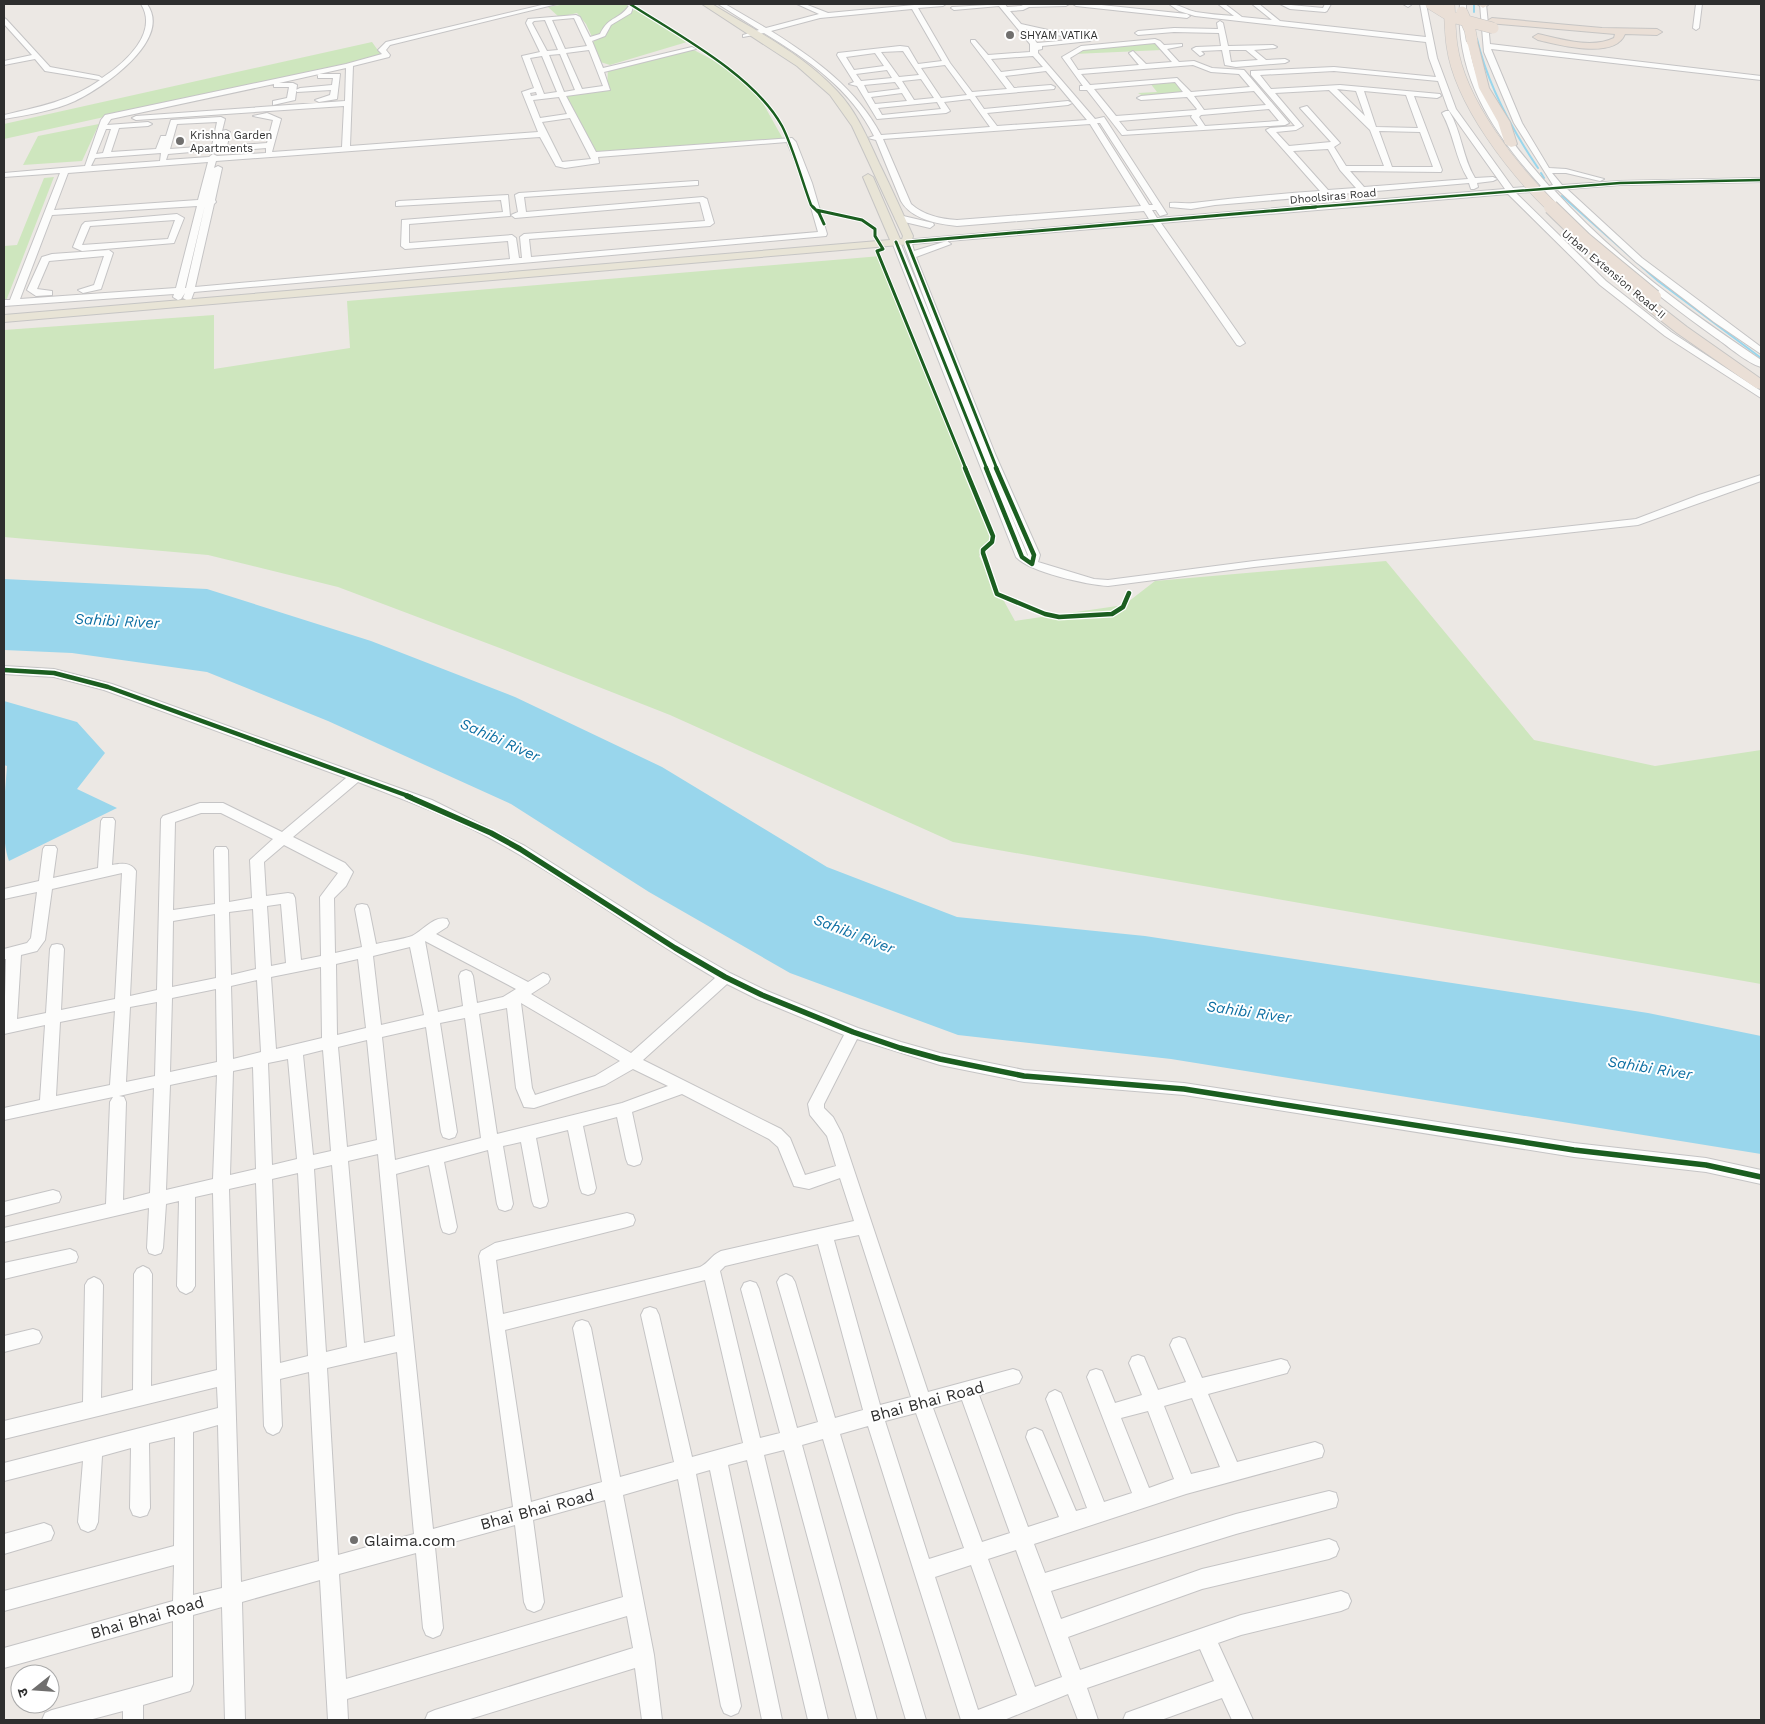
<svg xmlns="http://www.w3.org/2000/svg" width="1765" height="1724" viewBox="0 0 1765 1724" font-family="'Work Sans','Noto Sans Devanagari',sans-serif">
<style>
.green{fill:#cee6be}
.water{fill:#99d6ec}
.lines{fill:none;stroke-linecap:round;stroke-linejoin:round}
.stream{stroke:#99d6ec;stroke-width:2}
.minor-casing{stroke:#c5c4c5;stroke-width:2}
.major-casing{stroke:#c6c5c4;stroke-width:2}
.highway-casing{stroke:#c6c5c4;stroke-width:2}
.minor{fill:#fcfcfb;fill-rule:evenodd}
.major{fill:#e8e4d6;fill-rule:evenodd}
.highway{fill:#eadfd6;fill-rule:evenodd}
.highway-bridge-far1-casing{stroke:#c6c5c4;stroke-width:12;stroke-linecap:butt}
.highway-bridge-casing{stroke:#c6c5c4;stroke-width:16;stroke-linecap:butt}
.highway-bridge-far1{stroke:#eadfd6;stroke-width:11}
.highway-bridge{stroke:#eadfd6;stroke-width:14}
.cycleway-far3-casing{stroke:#fff;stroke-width:4.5}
.cycleway-far2-casing{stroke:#fff;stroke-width:5}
.cycleway-far1-casing{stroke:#fff;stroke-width:7}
.cycleway-casing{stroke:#fff;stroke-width:9}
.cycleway-far3{stroke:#1b5e20;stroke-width:2.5}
.cycleway-far2{stroke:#1b5e20;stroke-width:3}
.cycleway-far1{stroke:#1b5e20;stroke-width:4.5}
.cycleway{stroke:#1b5e20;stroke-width:5.5}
.poi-dot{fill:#706f6e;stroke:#fff;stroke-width:2}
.labels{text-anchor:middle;stroke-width:4;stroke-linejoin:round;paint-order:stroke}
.far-poi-label{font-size:11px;fill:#2e2e2e;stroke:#fff;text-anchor:start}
.far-street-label{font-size:11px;fill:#2e2e2e;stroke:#fff}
.water-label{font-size:15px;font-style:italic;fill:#0d6fa3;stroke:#fff}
.near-street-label{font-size:16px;fill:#2e2e2e;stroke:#fff}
.near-poi-label{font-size:16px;fill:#2e2e2e;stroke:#fff;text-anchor:start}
</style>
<rect width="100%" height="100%" fill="#ece8e4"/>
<path class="green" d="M566,4H627L629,10L624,14L637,9L687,42L610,65L597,61L590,44L603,35L593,39L586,24L577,13L559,17L548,7Z
M372,42L382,56L4,139V124Z
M1156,42L1162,50L1074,54L1081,49Z
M692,49L726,67L760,98L783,139L597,152L561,94L607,88L608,69Z
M1177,80L1185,91H1194L1196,93L1145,97L1138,93L1157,92L1150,83Z
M99,124L82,161L23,165L38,136Z
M54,177L6,301H4V246L17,245L44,178Z
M881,256L996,538L979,556L1015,621L1124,605L1155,581L1386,561L1534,740L1655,766L1761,750V984L953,842L670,715L505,650L338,587L208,555L4,537V330L214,315V369L350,348L347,301Z"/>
<path class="water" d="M4,579L207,589L371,641L515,697L662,767L827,867L957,917L1145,936L1648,1013L1761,1036V1154L1171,1059L958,1035L790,973L649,892L511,804L328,721L207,672L72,653L4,650Z
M4,701L77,722L105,753L77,789L117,808L9,861C0,836 5,794 7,766L4,765Z"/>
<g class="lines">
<path class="stream" d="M1474,4V12
M1477,39C1488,86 1511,128 1538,168
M1541,173L1544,178
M1562,196L1658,281L1761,358"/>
<defs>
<path id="minor" d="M141,4H147C173,40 103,88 75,101C53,111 27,115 4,119V115C39,107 70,101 100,80L45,71L35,59L4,65V61L32,55L4,24V18L6,19L50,67L99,76L102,78C125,63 159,33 141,4Z
M546,4H557L390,45L386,50L390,55L389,57L353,66L350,146L538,132L522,92L534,88L522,56L540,52L526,23L528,19L576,15L580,17L590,37L600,34C609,15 621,20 630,4H634L631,13L611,25L605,36L592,41L603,68L692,47L696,49L604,72L610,90L566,96L596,152L792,138L796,142L812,183L827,234L826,236L194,292L191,300L188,301L183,298L185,293L181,299L178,300L173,297L174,294L4,306V300H10L60,173L4,177V173L85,166L101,120L105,115L346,64L382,54L378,50L386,42ZM574,18L587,46L565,49L552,20ZM545,20L558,50L547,51L532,23L534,21ZM589,50L603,86L582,89L566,53ZM560,54L575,90L564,92L549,55ZM542,56L557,92L544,94L530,58ZM346,68L345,101L136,116L132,118L136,120L344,106L342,147L272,152L281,119L267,113L253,116L273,120L267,143L227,146L230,132L226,130L222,131L225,119L221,117L171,120L166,136H161L156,149L111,152L119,128L148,126L152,124L148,122L107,125L111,119L274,84V87H289L287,98L273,101V105L295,100L297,85L293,83H279ZM536,92L537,95L531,96L530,93ZM559,97L567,114L540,118L533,100ZM570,118L591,159L562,162L542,122ZM217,122L212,146L170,149L177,124ZM106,129H111L103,153L96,154ZM540,137L556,166L565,168L599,163L598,157L787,142L804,183L818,232L531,257L529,239L710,226L714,223L707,199L703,197L526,212L524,197L698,185V181H695L519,193L515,195L518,212L511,215L515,218L700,202L705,221L524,234L520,237L522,258H519L516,238L512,235L409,243V224L510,216L508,195L399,201L396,202V206L501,200L503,212L402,220L401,246L405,249L508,241L510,259L195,287L214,204L216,202L215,200L222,168L218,166L214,168L216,161ZM219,146L225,151L266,148V153L217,156L213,154L209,157L166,160L168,154L214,150ZM161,153L160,161L91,166L95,158ZM208,162L198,200L54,210L68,173ZM205,205L186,288H185ZM197,206L176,288L20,299L52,215Z
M718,4H725L766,28L819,14L797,4H805L828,13L925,4H946L943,6L918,8L950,63L972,92L1007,89L971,42V40H975L988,55L1030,52V44L999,6L954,10L951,8L952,7L1005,4L1007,7L1021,6L1025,4H1069L1066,6L1029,7L1023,10L1010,11L1021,24L1075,36L1072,38L1026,29L1037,43L1092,38L1093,39L1090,41L1042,46V49L1038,50V53L1095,119L1104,117L1167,214L1160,216L1156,210H1152L1157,218L1505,189L1448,109L1438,81L1334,71L1260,75L1271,89L1340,85L1440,94L1441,96L1437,98L1414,96L1442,170L1441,172L1350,171L1364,187L1468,179C1455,158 1454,134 1442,113L1446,111H1449C1462,132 1462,157 1475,178L1493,177L1497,179L1493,181L1477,183L1478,187L1474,189H1471L1469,183L1330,195L1332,199L1328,201H1325L1322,196L1215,205L1191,209L1170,207V203C1178,202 1185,204 1193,203C1235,198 1277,194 1320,191L1266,130L1270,128L1295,126L1251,75V71L1334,67L1436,77L1429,58L1426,42L1195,16L1179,11L1169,4C1179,4 1186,10 1196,12C1208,14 1221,15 1234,16L1218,4H1225L1242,17L1272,20L1252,4H1259L1280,21L1426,37L1420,4H1426L1437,58L1456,109L1513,188L1541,186C1494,134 1455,77 1460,4H1466C1465,83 1499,129 1549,186L1553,185L1514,123L1484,52L1480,4H1486L1490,44L1761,76V80L1491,49L1522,123L1549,168L1566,169L1604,179L1600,181L1566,173H1552L1562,185L1620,181L1761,178V182L1620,185L1567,189L1642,258L1761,347V354L1714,322L1636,262L1558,190H1554C1614,257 1687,310 1761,360V367C1747,363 1728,346 1716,338C1655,294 1595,247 1545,191L1516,193L1606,281L1671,332L1761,391V398L1665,336L1600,285L1508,194L1161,223L1245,343L1240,346L1237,345L1153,224L912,244L914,251L947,241L951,244L916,257L996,456L1040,555L1038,562L1094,579L1108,580L1254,561L1636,519L1699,495L1761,475V481L1638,525L1254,567L1108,586C1088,585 1029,572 1016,557L892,242L896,239L900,242L937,332L903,242L904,240L1149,219L1144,211L957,226C937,224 911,219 901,201L876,140L868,138L874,136C851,89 807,59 764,33L743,37V35L759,30ZM912,9L942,61L918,64L908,47L900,46L838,53L837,55L854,82L849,84L857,86L877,119L946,113L950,111L944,102L970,99L990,127L881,135C857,89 814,58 771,31L820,18ZM903,51L919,75L899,77L881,52ZM875,53L884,66L854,70L846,57ZM1033,56L1043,67L1001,72L991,59ZM945,65L967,95L941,98L921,68ZM887,70L892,78L861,81L856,74ZM1046,71L1087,120L997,126L987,113L1068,105L1072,103L1068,101L984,109L975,96L1054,89L1055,87L1051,85L1014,88L1005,76ZM921,79L934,98L914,100L902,81ZM895,82L900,89L868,93L864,85ZM1337,89L1356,91L1365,116ZM1329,90L1370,130L1384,166H1346L1334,147L1340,143L1307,106L1300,108L1331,142L1289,146L1276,132L1296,130L1303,126L1275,93ZM1364,91L1406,95L1418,128L1376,127ZM902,93L907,101L875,104L871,97ZM937,102L941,109L882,115L878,108ZM1097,123H1100L1153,205H1149ZM1090,124L1141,206L957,220C941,219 923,215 911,204L883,139ZM1379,131L1420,132L1433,167H1392ZM1328,149L1340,170L1356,188L1328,190L1293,151ZM1003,495L1028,555V556L1027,555Z
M1073,4H1092L1187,14L1190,16L1187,18L1076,6Z
M1280,4L1323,8L1325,4H1331L1327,11L1325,12L1290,9Z
M1403,4H1410L1411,5L1408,7Z
M1696,4H1702L1699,28L1696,30L1693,28Z
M1220,21L1223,23L1228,46L1273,45L1277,47L1275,48L1254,50L1266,60L1285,59L1289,61L1285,63L1236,67L1225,65L1222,50L1201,51L1204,54L1200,56L1192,49L1196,47L1221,46L1219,33L1174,32L1138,35L1135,33L1138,31L1174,28L1218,29L1217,23ZM1229,50H1246L1258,60L1231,62Z
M1155,39L1160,41L1164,45L1182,44V46L1167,49L1179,62L1194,61L1212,68L1244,70L1289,123L1285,125L1122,135L1087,90H1080V86H1083L1062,57L1081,46ZM1155,43L1172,62L1146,64L1133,51L1129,53L1139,65L1078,70L1070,58L1083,50ZM1193,65L1211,72L1239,74L1250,87L1191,92L1177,78L1090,85L1081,74ZM1175,82L1183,92L1141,96L1137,98L1141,100L1187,97L1197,109L1196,110L1116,116L1094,89ZM1254,91L1266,105L1204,110L1194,96ZM1269,109L1279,121L1205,126L1199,117L1201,115ZM1192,115L1191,117L1198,126L1127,131L1119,121Z
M318,74H340L337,99L319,102L315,100L330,95L331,90L297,92L296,90L300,88L332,85L333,78H318Z
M177,214L184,218L174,243L82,251L73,247L82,225L85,222ZM175,220L168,239L82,245L90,226Z
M899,215L933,223L934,225L930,228L896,220L895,218Z
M109,250L113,253L101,289L83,293L78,290L94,285L104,256L49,261L37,289L52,291V295L36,296L27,290L42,257L52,254Z
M4,666L54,669L112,684L432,800L525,846L680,944L730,973L767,991L858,1028L901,1042L940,1053L1024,1070L1184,1083L1574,1143L1706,1158L1761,1170V1184L1706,1172L1574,1157L1184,1095L1024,1082L940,1065L857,1039L824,1104V1108L833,1117L842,1134L928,1392L1013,1369L1019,1371L1022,1377L1019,1383L979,1395L1028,1527L1059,1517L1026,1437L1028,1431L1035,1428L1042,1431L1076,1511L1087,1508L1046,1399L1049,1393L1055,1390L1061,1393L1104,1502L1132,1493L1087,1377L1090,1371L1096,1369L1102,1371L1115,1403L1142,1395L1129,1363L1132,1357L1138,1355L1144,1357L1158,1390L1186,1382L1170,1345L1173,1339L1179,1337L1185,1339L1202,1378L1281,1359L1287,1361L1290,1367L1287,1373L1208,1394L1237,1462L1315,1442L1322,1445L1324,1451L1322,1457L1186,1494L1034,1544L1045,1573L1236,1514L1329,1491L1336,1493L1338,1500L1336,1507L1329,1509L1236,1534L1051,1591L1061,1619L1202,1569L1329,1539L1336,1542L1339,1549L1336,1556L1329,1559L1202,1589L1068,1637L1080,1670L1241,1615L1341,1591L1348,1594L1351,1601L1348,1608L1341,1611L1241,1635L1218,1643L1253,1720H1232L1222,1698L1161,1720H1123L1126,1713L1214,1681L1200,1649L1087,1688L1098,1720H1078L1068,1694L1004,1720H961L868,1426L840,1434L926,1720H906L823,1439L802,1445L877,1720H857L784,1450L764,1455L828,1720H808L747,1460L728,1465L782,1720H762L710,1470L696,1474L741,1706L738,1713L731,1716L724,1713L721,1706L678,1479L623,1495L654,1655L662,1720H642L635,1668L467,1720H425L428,1713L435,1710L633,1648L627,1616L347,1699L348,1720H328L320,1580L242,1602L245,1720H225L222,1607L193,1615V1684L190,1691L143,1705V1720H123V1711L89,1720H42L45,1713L52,1710L173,1677V1621L4,1668V1648L173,1601L174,1565L4,1611V1591L174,1546L175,1437L149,1443L150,1508L147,1515L140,1517L133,1515L130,1508L131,1448L102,1456L98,1522L95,1529L88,1532L81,1529L78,1522L83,1461L4,1481V1463L218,1408L217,1387L4,1439V1421L83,1402L85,1285L88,1280L94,1277L100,1280L103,1285L101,1398L133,1390L134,1274L137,1269L143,1266L149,1269L152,1274L151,1386L217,1370L213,1193L195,1197V1286L192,1291L186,1294L180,1291L177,1286L179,1201L166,1204L163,1248L161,1253L155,1255L149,1253L147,1248L149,1208L4,1242V1228L106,1204L110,1102L113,1097L4,1120V1108L40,1100L45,1025L4,1034L6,959H4V949L27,943L31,938L37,892L4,899V889L39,881L43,849L45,846H55L57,849L53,878L98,868L101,821L103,818H113L115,821L112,865C121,863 131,862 136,871L130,996L157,990L161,819L163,816L200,803H223L282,832L346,778L104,690L54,677L4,674ZM358,782C402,799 446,815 488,837C565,878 638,933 715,978L631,1053L531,994L548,983L550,979L548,975L543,973L528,982L436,934L447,927L449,923L447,919C434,915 423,931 412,936C401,940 387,941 376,944L369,909L367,905L362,904L357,905L355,909L362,947L335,953L334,898L346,886L353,872L345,863L293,837ZM201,813H221L273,839L250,860L252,898L229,902L228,850L226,847H216L214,850L215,904L173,910L175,822ZM284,845L338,873L320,897L321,956L301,960L295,898L293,894L288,893L266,896L264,862ZM122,873L115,999L61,1010L64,949L62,945L57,944L52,945L50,949L46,1013L17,1019L21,955L37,951L45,940L52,889ZM281,904L286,963L271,966L267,906ZM253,909L256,969L231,975L229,912ZM215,914L216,978L172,987L173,921ZM425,941L516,989L503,997L477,1003L473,976L471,972L466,970L461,972L459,976L463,1006L438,1012ZM410,947L424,1015L381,1025L373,956ZM358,959L366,1028L337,1035L336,964ZM321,967L322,1038L276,1049L271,977ZM257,980L261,1052L233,1059L231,986ZM727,984L757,999L844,1035L808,1104L810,1115L827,1136L836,1166L805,1175L790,1138L781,1129L643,1060ZM216,989L217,1062L170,1072L172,998ZM157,1002L155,1076L126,1082L130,1007ZM521,1003L620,1061L595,1076L535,1095L532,1088ZM507,1008L516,1088L524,1107L534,1108L605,1085L633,1069L668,1086L622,1103L497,1134L479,1014ZM115,1011L110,1085L56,1096L60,1022ZM465,1018L481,1138L395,1160L382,1037L426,1027L441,1132L443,1137L449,1139L455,1137L457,1132L440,1023ZM367,1040L377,1140L347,1147L338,1047ZM323,1050L331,1151L313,1155L303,1055ZM288,1059L297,1159L272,1165L268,1063ZM253,1067L256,1169L230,1175L233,1071ZM217,1075L213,1179L166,1190L170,1085ZM154,1088L150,1193L123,1200L126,1102L124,1097L119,1096ZM682,1094L769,1139L778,1147L794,1186L809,1189L840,1178L854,1221L721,1251C710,1256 709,1263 700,1267L503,1314L496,1260L627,1227L633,1225L635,1220L633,1215L627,1213L495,1243L481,1251L479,1256L513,1507L433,1529L396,1174L429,1165L441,1227L443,1232L449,1234L455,1232L457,1227L444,1162L488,1150L497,1204L499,1209L505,1211L511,1209L513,1204L503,1146L521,1142L532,1201L534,1206L540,1208L546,1206L548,1201L536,1138L568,1130L580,1188L582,1193L588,1195L594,1193L596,1188L583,1126L617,1117L626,1159L628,1164L634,1166L640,1164L642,1159L632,1112ZM378,1154L395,1336L364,1343L348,1161ZM332,1165L347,1347L326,1352L314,1169ZM298,1173L308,1356L280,1363L272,1179ZM256,1183L264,1426L267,1432L273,1435L279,1432L282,1426L280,1379L309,1372L319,1561L241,1582L229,1189ZM859,1235L911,1397L880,1405L834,1240ZM818,1244L863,1410L835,1418L795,1282L792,1277L786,1274L780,1277L777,1282L818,1422L797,1428L759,1289L756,1283L750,1281L744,1283L741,1289L780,1433L760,1438L720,1271L725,1266ZM705,1280L743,1443L692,1457L659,1315L656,1309L650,1307L644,1309L641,1315L674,1462L620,1477L591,1328L588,1322L582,1320L576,1322L573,1328L602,1482L531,1502L505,1330ZM397,1352L414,1534L338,1555L327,1368ZM1192,1398L1220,1467L1191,1474L1164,1406ZM962,1400L1010,1533L982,1542L933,1408ZM1148,1411L1174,1479L1149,1488L1121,1418ZM916,1413L964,1548L929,1559L885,1421ZM218,1425L222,1588L193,1595V1432ZM605,1500L623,1597L346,1679L339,1574L416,1553L423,1628L426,1635L433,1638L440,1635L443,1628L435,1547L515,1525L524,1602L527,1609L534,1612L541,1609L544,1602L533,1520ZM1016,1550L1062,1677L1035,1687L988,1559ZM971,1565L1017,1695L978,1710L935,1577Z
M53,1190L59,1192L61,1197L59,1202L4,1216V1202Z
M70,1249L76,1252L78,1257L76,1262L4,1279V1263Z
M33,1329L39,1331L42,1337L39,1343L4,1352V1336Z
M44,1523L51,1526L54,1533L51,1540L4,1554V1534Z"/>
<path id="major" d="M702,4H712C754,30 803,54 837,91C857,112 867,137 879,163C891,187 902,212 913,236L911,244L4,322V315L890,240L863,177L868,174L873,177L900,239H902L903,236L852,126L830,95L797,66Z"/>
<path id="highway" d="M1477,4H1487L1488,5L1483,8Z
M1492,18L1602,28L1657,29L1662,32L1657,35L1625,34C1615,60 1559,45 1538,40L1533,37L1538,34C1560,39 1592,49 1614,38L1615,34L1488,23L1487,21Z
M1472,38L1477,41L1489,88L1510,122L1517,144L1515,146L1511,147L1505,144L1498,122L1479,88L1467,41Z
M1641,294L1646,295L1687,327L1761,379V389L1756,388L1677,333L1636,301L1634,298L1636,295Z"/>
</defs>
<use href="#minor" class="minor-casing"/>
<use href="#major" class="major-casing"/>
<use href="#highway" class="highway-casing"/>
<use href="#minor" class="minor"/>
<use href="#major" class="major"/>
<use href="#highway" class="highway"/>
<defs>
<path id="highway-bridge-far1" d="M1431,4L1452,17L1493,28
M1449,4C1450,18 1450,33 1452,46C1460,102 1513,170 1553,208
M1462,12L1470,30L1472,41"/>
<path id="highway-bridge" d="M1551,207L1585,240L1654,297"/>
</defs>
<use href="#highway-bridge-far1" class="highway-bridge-far1-casing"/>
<use href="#highway-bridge" class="highway-bridge-casing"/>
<use href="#highway-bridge-far1" class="highway-bridge-far1"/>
<use href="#highway-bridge" class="highway-bridge"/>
<defs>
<path id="cycleway-far3" d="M630,4C678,35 754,75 782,126C793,147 802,181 811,205L814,208
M1301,208L1620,183L1761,180"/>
<path id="cycleway-far2" d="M813,207L819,213L824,224
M816,210L862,220L875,229V236L883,249L877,251L966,469
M896,242L987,469
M997,469L907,242L1316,207"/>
<path id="cycleway-far1" d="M965,468L993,536L992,542L983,550V553L997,594L1045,614L1059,617L1112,614L1123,607L1129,593
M986,468L1022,557L1032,564L1034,555L996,468
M4,670L54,673L108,687L411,797"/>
<path id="cycleway" d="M407,796L491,833L520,849L675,948L725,977L762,995L853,1032L900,1048L940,1059L1024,1076L1184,1089L1574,1150L1706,1165L1761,1177"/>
</defs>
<use href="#cycleway-far3" class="cycleway-far3-casing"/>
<use href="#cycleway-far2" class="cycleway-far2-casing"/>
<use href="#cycleway-far1" class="cycleway-far1-casing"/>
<use href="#cycleway" class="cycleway-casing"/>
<use href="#cycleway-far3" class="cycleway-far3"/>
<use href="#cycleway-far2" class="cycleway-far2"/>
<use href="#cycleway-far1" class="cycleway-far1"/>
<use href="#cycleway" class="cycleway"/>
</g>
<g class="poi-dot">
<circle cx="1010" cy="35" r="5"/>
<circle cx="180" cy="141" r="5"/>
<circle cx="354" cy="1540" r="5"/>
</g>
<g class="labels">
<g class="far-poi-label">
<text x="1020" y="39">SHYAM VATIKA</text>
<text x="190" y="139">Krishna Garden<tspan x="190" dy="13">Apartments</tspan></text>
</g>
<g class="far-street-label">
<text transform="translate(1333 196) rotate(-5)" y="4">Dhoolsiras Road</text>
<text transform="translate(1614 274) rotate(40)" y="4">Urban Extension Road-II</text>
</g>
<g class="water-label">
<text transform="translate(117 621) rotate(3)" y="5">Sahibi River</text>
<text transform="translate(500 740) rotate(24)" y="5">Sahibi River</text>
<text transform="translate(854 934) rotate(21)" y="5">Sahibi River</text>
<text transform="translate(1249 1012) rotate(8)" y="5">Sahibi River</text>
<text transform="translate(1650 1068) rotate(9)" y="5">Sahibi River</text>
</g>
<g class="near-street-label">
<text transform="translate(927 1401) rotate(-15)" y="6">Bhai Bhai Road</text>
<text transform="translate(537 1509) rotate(-15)" y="6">Bhai Bhai Road</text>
<text transform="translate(147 1617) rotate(-16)" y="6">Bhai Bhai Road</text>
</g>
<g class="near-poi-label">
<text x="364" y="1546">Glaima.com</text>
</g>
</g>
<rect width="1765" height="1724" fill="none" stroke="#2e2e2e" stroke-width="10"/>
<g transform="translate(35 1689) rotate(253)"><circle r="24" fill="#ffffff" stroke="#ababab"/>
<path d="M0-4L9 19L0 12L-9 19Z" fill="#706f6e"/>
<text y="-8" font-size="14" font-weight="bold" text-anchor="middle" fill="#2e2e2e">उ</text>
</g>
</svg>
